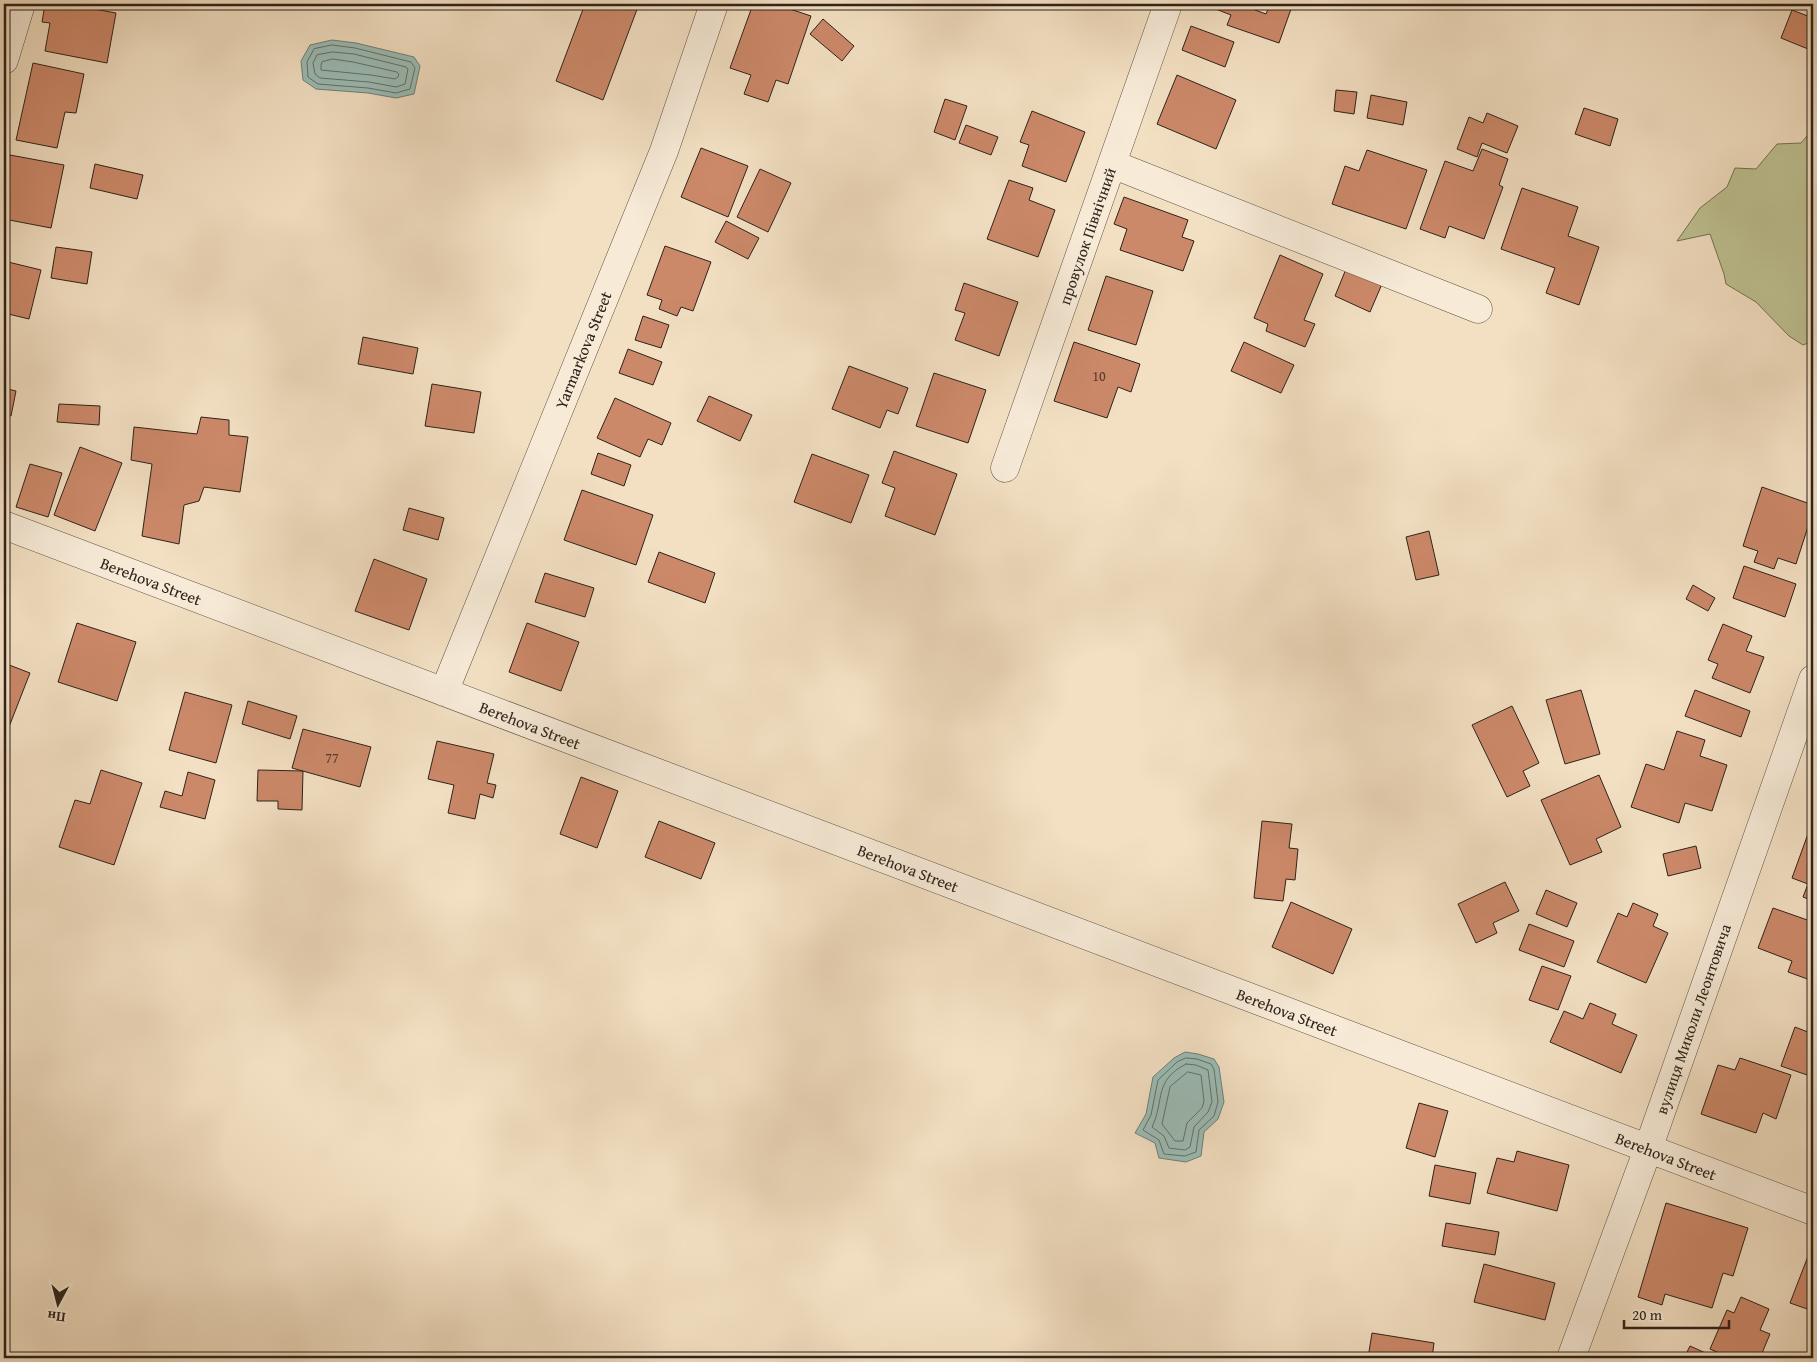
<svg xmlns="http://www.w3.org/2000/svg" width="1817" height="1362" viewBox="0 0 1817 1362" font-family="'Gentium Book Plus',serif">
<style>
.green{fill:#bec192;stroke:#767256}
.water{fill:#9bbdb7;stroke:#6f7f78}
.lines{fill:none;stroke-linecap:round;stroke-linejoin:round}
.shore{stroke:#647068;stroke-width:1}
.building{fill:#cc896a;stroke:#2d231a}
.street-casing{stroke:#5e5244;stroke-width:29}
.street{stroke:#f7ebd8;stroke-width:28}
.labels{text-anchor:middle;stroke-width:4;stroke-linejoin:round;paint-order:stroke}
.number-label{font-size:14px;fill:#553c2e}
.street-label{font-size:16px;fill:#2d231a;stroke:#f7ebd8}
</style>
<rect width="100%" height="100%" fill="#f3e0c3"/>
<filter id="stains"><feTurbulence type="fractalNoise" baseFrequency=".004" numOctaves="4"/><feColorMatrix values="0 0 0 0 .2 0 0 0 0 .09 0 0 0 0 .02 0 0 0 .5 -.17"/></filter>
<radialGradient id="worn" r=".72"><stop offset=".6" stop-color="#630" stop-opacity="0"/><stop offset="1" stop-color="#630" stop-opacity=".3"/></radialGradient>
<path class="green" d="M1813,129V341L1803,345L1789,336L1756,302L1726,284L1724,274L1710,234L1677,241L1700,208L1727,187L1735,168L1756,169L1777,144L1801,143Z"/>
<path class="water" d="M332,40L356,43L414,57L420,66L414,94L396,98L368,93L316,89L303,80L301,61L310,45Z
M1185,1052L1198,1054L1214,1059L1219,1067L1224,1102L1218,1119L1204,1132L1201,1156L1186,1162L1159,1158L1155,1143L1135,1133L1146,1114L1153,1077L1174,1058Z"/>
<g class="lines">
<path class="shore" d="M332,45L355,48L411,62L415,68L410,89L396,93L368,88L318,84L308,77L307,62L314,49Z
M333,52L354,54L406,67L408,69L405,84L396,87L369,82L320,78L315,74L313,63L317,55Z
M333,59L353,62L397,72L399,74L398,77L395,79L371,75L321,70V65L322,62Z
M1186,1058L1197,1059L1211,1064L1214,1069L1218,1102L1214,1116L1199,1130L1196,1152L1185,1156L1164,1154L1159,1140L1143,1130L1151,1115L1158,1080L1177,1062Z
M1186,1064L1196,1065L1208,1070L1212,1102L1208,1112L1194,1127L1190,1147L1185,1150L1169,1148L1164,1136L1152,1127C1165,1100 1153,1081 1186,1064Z
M1188,1072L1201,1075L1204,1101L1202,1108L1187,1123L1183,1141H1175L1162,1124L1170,1087Z"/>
</g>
<path class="building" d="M45,4H67L116,13L107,63L45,51L50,23L42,22Z
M585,4H639L603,100L556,81Z
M753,4H775L811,16L788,84L776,80L768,102L744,94L751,75L730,68Z
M1203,4H1257L1255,10L1266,14L1270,4H1277L1291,9L1279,43L1227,25L1231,15Z
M1792,10L1813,18V51L1781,38Z
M823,19L854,46L842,61L810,34Z
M1191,26L1234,42L1225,67L1182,50Z
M33,63L84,74L76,113L65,112L57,148L16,140Z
M1177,75L1236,100L1216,149L1157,124Z
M1336,90L1357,92L1354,114L1334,111Z
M1371,95L1407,102L1403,125L1367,118Z
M945,99L967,106L955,140L934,132Z
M1584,108L1618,119L1610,146L1575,134Z
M1032,111L1085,132L1066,182L1022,166L1029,145L1020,142Z
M1487,113L1518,126L1507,153L1482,143L1477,157L1457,149L1469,117L1483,123Z
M966,125L998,137L991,155L959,143Z
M701,148L748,166L728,217L681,197Z
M1482,149L1508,159L1499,185L1503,187L1484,239L1449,226L1445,238L1420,229L1445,161L1473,171Z
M1367,150L1427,170L1406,229L1332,204L1345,166L1359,171Z
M10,155L64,165L51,228L4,219V185Z
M95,164L143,175L137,199L90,188Z
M760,169L791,183L768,232L737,217Z
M1009,180L1033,188L1029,200L1055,210L1038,257L987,239Z
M1522,188L1578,207L1568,236L1599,247L1579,305L1546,293L1555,268L1501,249Z
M1124,197L1188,220L1182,237L1194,241L1183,271L1120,250L1127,229L1114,224Z
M726,221L759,238L748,259L715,242Z
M665,246L711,262L693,311L681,307L677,316L659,309L662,300L647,295Z
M56,247L92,252L87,284L51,278Z
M1280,255L1323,274L1304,320L1315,324L1305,347L1266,331L1268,324L1254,318Z
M4,261L41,270L29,319L4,313Z
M1346,269L1382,284L1370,312L1335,296Z
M1106,276L1153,291L1136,345L1088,330Z
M964,283L1018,302L999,356L955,340L965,313L955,310Z
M643,316L669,325L661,348L635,340Z
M363,337L418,348L413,374L358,364Z
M1074,342L1140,364L1131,392L1118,387L1107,418L1054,401Z
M1244,342L1294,365L1281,393L1231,371Z
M628,349L662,362L653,385L619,373Z
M849,366L908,388L898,414L887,410L880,428L832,409Z
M934,373L986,390L968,443L916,426Z
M432,384L481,392L474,433L425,426Z
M4,388L16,391L11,416L4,414Z
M709,396L752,415L740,441L697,421Z
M615,398L671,423L662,445L648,439L640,457L597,438Z
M59,404L100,406L99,425L57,422Z
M201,417L229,420V435L248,437L240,492L204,487L199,501L184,505L179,544L142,536L152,464L131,460L134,427L197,434Z
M80,447L122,463L95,531L54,515Z
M894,451L957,474L935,535L885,516L895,488L882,483Z
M598,453L631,465L624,486L591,474Z
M812,454L869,475L851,523L794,502Z
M30,464L62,473L48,517L16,507Z
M1762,487L1813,505V511L1796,564L1778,558L1774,569L1754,562L1758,551L1743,546Z
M582,490L653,515L636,565L564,540Z
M409,508L444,518L438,540L403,530Z
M1429,531L1439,575L1416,580L1406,537Z
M659,552L715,573L705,603L648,582Z
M374,559L427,579L409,630L355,611Z
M1744,566L1796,584L1785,617L1733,598Z
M545,573L594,588L585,617L535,602Z
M1693,585L1715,598L1708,611L1686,599Z
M77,623L136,642L117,701L58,682Z
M527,623L579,642L561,691L509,672Z
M1723,624L1752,636L1746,651L1764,657L1750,693L1712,678L1718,664L1708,660Z
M4,663L30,673L7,732L4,730Z
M1581,690L1600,754L1565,764L1546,700Z
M1695,690L1750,711L1741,737L1685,716Z
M185,692L232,705L216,763L169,750Z
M248,701L297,716L290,739L242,724Z
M1512,706L1539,763L1523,771L1530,786L1507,797L1472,725Z
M303,729L371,747L360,787L292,768Z
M1677,731L1705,740L1700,756L1727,765L1712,811L1685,803L1679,823L1631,807L1646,764L1664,770Z
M437,741L494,754L487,783L496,785L493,798L480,794L475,819L448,813L454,785L428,779Z
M101,770L142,783L114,865L59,847L75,800L90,804Z
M258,770L303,771L302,810L278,809V801H257Z
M188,772L215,780L205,819L160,807L165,791L182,796Z
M1599,775L1621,827L1596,839L1602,852L1570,865L1541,800Z
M581,777L618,791L597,848L560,834Z
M1813,820V901L1803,897L1808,884L1792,878Z
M659,821L715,843L701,879L645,857Z
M1262,821L1292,824L1289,848L1298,849L1295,880L1286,879L1283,901L1254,898Z
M1696,846L1701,868L1668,876L1663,854Z
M1505,882L1519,911L1493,923L1497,933L1476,943L1458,904Z
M1546,890L1577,903L1567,927L1536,914Z
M1291,902L1352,929L1333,974L1272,947Z
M1633,903L1658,914L1653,926L1668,933L1646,983L1597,962L1618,913L1627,917Z
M1773,908L1813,922V981L1788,972L1792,961L1758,948Z
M1529,924L1574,941L1564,967L1519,950Z
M1542,966L1571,976L1558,1010L1529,1000Z
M1590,1003L1616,1014L1612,1024L1637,1035L1621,1073L1550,1042L1564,1011L1583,1019Z
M1795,1027L1813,1034V1077L1781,1066Z
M1740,1058L1791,1075L1776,1119L1763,1113L1756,1133L1701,1114L1718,1065L1735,1070Z
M1419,1103L1448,1111L1435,1157L1406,1148Z
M1517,1151L1569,1165L1557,1211L1487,1193L1497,1158L1514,1162Z
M1435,1165L1476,1173L1470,1204L1429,1196Z
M1666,1203L1748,1228L1733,1276L1723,1273L1712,1308L1665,1294L1662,1305L1638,1297Z
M1446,1223L1499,1232L1495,1255L1442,1246Z
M1810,1251L1813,1252V1311L1790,1303Z
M1484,1264L1555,1283L1545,1320L1474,1302Z
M1741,1297L1769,1309L1760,1330L1770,1334L1760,1358H1731L1710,1349L1727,1310L1734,1313Z
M1372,1333L1434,1343L1432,1358H1368Z
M1690,1346L1710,1355L1708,1358H1684Z"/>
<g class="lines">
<defs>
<path id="street" d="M4,60L21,4
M1112,164L1478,309
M1005,468L1168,4
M4,525L1813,1211
M444,692L664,151L714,4
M1571,1358L1648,1149L1813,679"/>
</defs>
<use href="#street" class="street-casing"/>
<use href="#street" class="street"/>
</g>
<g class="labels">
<g class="number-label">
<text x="1099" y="381">10</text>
<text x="332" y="763">77</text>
</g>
<g class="street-label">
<text transform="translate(1087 236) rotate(-71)" y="6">провулок Північний</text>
<text transform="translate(583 350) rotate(-68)" y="6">Yarmarkova Street</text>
<text transform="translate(151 581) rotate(21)" y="6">Berehova Street</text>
<text transform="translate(530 725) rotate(21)" y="6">Berehova Street</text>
<text transform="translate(908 868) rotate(21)" y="6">Berehova Street</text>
<text transform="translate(1287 1012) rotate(21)" y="6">Berehova Street</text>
<text transform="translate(1693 1019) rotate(-71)" y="6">вулиця Миколи Леонтовича</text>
<text transform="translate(1666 1156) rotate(21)" y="6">Berehova Street</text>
</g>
</g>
<rect width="1817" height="1362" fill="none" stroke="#f3e0c3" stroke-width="20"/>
<rect x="5" y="5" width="1807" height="1352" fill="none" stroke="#2d231a" stroke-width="2.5"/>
<rect x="10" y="10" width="1797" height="1342" fill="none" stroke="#2d231a"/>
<g transform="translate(58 1304) rotate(187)" stroke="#f7ebd8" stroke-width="4" paint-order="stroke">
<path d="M0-4L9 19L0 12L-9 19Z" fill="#2d231a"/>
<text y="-8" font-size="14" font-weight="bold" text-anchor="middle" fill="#2d231a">Пн</text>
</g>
<path d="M1624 1320v8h105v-8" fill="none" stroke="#2d231a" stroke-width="2.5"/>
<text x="1632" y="1320" font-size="15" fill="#2d231a" stroke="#f7ebd8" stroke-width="4" paint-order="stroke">20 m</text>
<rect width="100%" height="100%" filter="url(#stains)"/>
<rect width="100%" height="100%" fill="url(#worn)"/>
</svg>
